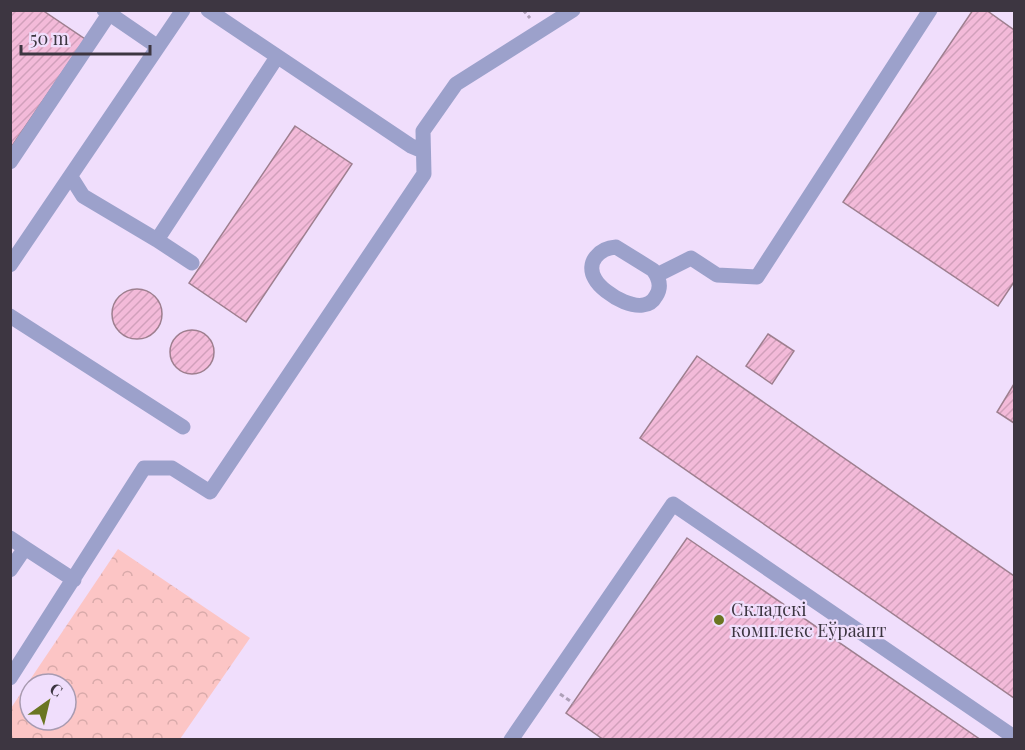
<svg xmlns="http://www.w3.org/2000/svg" width="1025" height="750" viewBox="0 0 1025 750" font-family="'Playfair Display',serif">
<style>
.forest{fill:url(#forest-crowns);fill-rule:evenodd}
.building{fill:url(#building-hatch);stroke:#9e7f8f;stroke-width:1.5}
.lines{fill:none;stroke-linecap:round;stroke-linejoin:round}
.path{stroke:#aea0b8;stroke-width:3;stroke-dasharray:4.5 3;stroke-linecap:butt}
.minor{stroke:#9ca1cb;stroke-width:15}
.poi-dot{fill:#6a7622;stroke:#f0defc;stroke-width:2}
.labels{text-anchor:middle;stroke-width:4.5;stroke-linejoin:round;paint-order:stroke}
.poi-label{font-size:18px;fill:#3d3641;stroke:#f0defc;text-anchor:start}
</style>
<defs>
<pattern id="forest-crowns" width="20" height="18" patternUnits="userSpaceOnUse" patternTransform="scale(1.5)"><rect width="20" height="18" fill="#fcc5c5"/><path d="M2 6a3 3 0 1 1 6 0M12 15a3 3 0 1 1 6 0" fill="none" stroke="#d9aaaa"/></pattern>
<pattern id="building-hatch" width="6" height="6" patternUnits="userSpaceOnUse" patternTransform="scale(1.5)"><rect width="6" height="6" fill="#f3bad9"/><path d="M-1 1l2-2M0 6l6-6M5 7l2-2" fill="none" stroke="#d1a0bb"/></pattern>
</defs>
<rect width="100%" height="100%" fill="#f0defc"/>
<path class="forest" d="M118,549L250,638L180,739H11V708ZM30,684H66V720H30Z"/>
<path class="building" d="M10,10H42L85,39L10,149Z
M973,10H986L1014,30V282L998,306L843,202Z
M295,126L352,164L246,322L189,283Z
M112 314a25 25 0 1 1 50 0a25 25 0 1 1-50 0Z
M170 352a22 22 0 1 1 44 0a22 22 0 1 1-44 0Z
M768,334L794,351L772,384L746,366Z
M697,356L1014,576V698L640,438Z
M1014,384V423L997,412Z
M687,538L981,740H604L566,713Z"/>
<g class="lines">
<path class="path" d="M523,10L530,18
M560,694L573,703"/>
<path class="minor" d="M104,10L158,47
M208,10L411,146L423,151
M10,162L109,14
M71,177L83,196L157,240L277,57
M157,240L192,263
M616,247L653,270C659,278 662,287 656,296C644,319 603,294 595,279C585,262 600,248 616,247Z
M10,265L183,10
M657,275L691,258L717,275L757,277L930,10
M10,316L183,427
M10,538L25,548
M10,570L25,548L74,580
M10,678L144,468H172L210,492L424,174L423,131L456,84L573,10
M511,740L673,504L1014,737"/>
</g>
<circle class="poi-dot" cx="719" cy="620" r="6"/>
<g class="labels">
<g class="poi-label">
<text x="731" y="616">Складскі<tspan x="731" dy="21">комплекс Еўраапт</tspan></text>
</g>
</g>
<rect width="1025" height="750" fill="none" stroke="#3d3641" stroke-width="24"/>
<g transform="translate(48 702) rotate(34)"><circle r="28" fill="#f0defc" stroke="#a89bb1" stroke-width="1.5"/>
<path d="M0-4.5L10 22L0 15L-10 22Z" fill="#6a7622"/>
<text y="-9" font-size="16" font-weight="bold" text-anchor="middle" fill="#3d3641">С</text>
</g>
<path d="M21 45v9h129v-9" fill="none" stroke="#3d3641" stroke-width="3"/>
<text x="30" y="45" font-size="18" fill="#3d3641" stroke="#f0defc" stroke-width="4.5" paint-order="stroke">50 m</text>
</svg>
